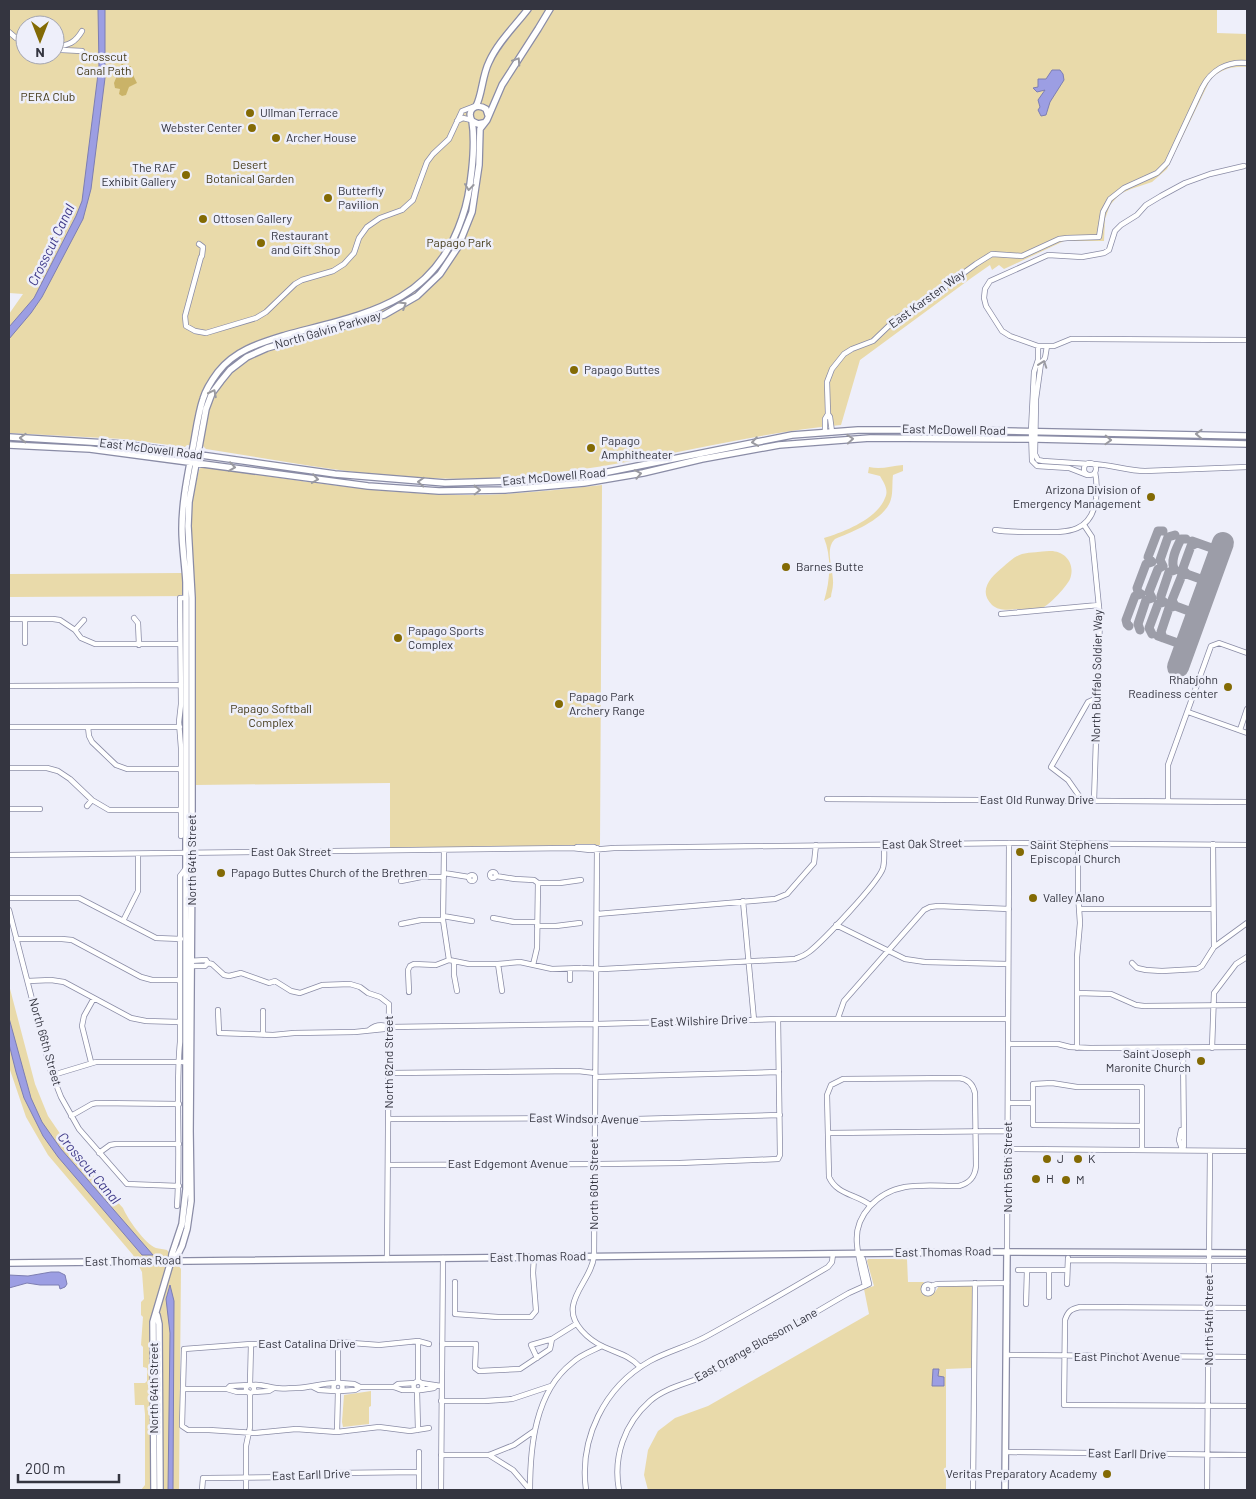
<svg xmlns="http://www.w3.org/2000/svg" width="1256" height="1499" viewBox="0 0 1256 1499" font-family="Barlow,sans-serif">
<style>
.green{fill:#e9daaa;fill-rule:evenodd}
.forest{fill:#cab368}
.water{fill:#9c9ee3;stroke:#7d7eb2}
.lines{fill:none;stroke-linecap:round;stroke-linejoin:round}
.taxiway{stroke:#9c9da8;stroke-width:9}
.runway{stroke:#9c9da8;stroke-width:22}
.minor-casing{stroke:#8a8ca6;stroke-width:6}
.major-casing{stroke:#8a8ca6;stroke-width:8}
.minor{stroke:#fff;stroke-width:4.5}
.major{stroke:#fff;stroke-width:5.5}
.oneway{stroke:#9a9aa0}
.poi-dot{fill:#836a04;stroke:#eeeffa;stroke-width:2}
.labels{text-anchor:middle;stroke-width:5;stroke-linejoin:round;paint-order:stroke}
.park-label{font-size:12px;fill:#433918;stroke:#eeeffa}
.poi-label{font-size:12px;fill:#343540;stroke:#eeeffa;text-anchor:start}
.street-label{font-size:12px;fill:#343540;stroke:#eeeffa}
.water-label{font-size:14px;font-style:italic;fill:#3e3988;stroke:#eeeffa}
</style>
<rect width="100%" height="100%" fill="#eeeffa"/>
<path class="green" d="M9,9H1217V33L1247,34V67C1232,66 1221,69 1210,80L1167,169L1152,182L1131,189L1120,194L1110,205L1105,219L1104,241H1064L1004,269L999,265L992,270L990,265L970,279L860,360L841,425C741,434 644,464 543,474C497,479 450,480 404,477C337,472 271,459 206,449L203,446L187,445L185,447L123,439L9,433V314L23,294L9,293ZM25,25H55V55H25Z
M903,465V471L893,475C892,482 893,493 891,499C886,519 852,532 835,539C824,549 834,571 833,584C833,589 831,593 831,597L824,601C830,581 832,558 824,538C844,532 877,519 885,498C889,490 884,483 880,476L868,473L869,467C881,470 891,466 903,465Z
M202,466C287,479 372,493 458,495C506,496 554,490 602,485L600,845L390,848V783L195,785L194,596L9,597V574L181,573L193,575L190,523L191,505L199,470Z
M1049,551C1064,550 1076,563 1070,579C1067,586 1051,603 1044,607C1037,610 1025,609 1018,609C1008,610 999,611 992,605C977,590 992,576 1003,567C1009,562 1015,556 1022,554C1031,552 1040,552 1049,551Z
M9,985L35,1084L48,1116L74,1154L123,1208C127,1218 145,1244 156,1248C159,1249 164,1249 167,1250L181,1269L179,1490H141L145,1485V1414L144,1405H135L134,1383H145L147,1381V1368L143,1367V1347L141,1345L143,1317L141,1315V1302L144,1299L142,1272L133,1255L48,1155L26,1117L9,1067Z
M868,1259H907L908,1282H924L922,1292H935L939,1286L973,1285L972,1368L946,1369V1490H648L644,1475L648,1450L658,1431L675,1418L708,1406L869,1314L864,1289L874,1286L867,1261Z
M371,1391V1406L369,1407V1424L343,1427L342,1422L344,1395Z"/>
<path class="forest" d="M122,63L124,66H131V71L137,83L129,87L126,95L122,96L119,94L120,89L115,88L114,83Z"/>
<path class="water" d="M98,9H105V78L91,189L83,219L42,297L31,313L9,339V327L34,298L76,216L82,201L99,66Z
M1052,70H1060L1063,74L1064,80L1050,102L1046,115L1041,116L1038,110L1040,107L1038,100L1045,90L1037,92L1033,88L1038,87V79H1046Z
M9,1018L31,1098L42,1122L61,1149L153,1255H142L58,1157L43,1136L24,1098L16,1072L9,1044Z
M51,1272H59L65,1275L67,1284L65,1287L60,1289L59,1285H40L27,1283L9,1288V1275L28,1276Z
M170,1285L174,1301L173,1490H168L170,1333L166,1299Z
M933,1369H939L938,1376L944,1377V1386H932Z"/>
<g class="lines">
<path class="taxiway" d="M1192,541L1220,551
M1181,572L1209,582
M1170,604L1197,614
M1129,626L1127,624L1126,620L1135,596L1141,594L1138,592L1137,588L1146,564L1152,562L1148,557L1158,531H1163
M1140,630L1138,624L1146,600L1152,598L1149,592L1158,569L1163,566L1160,560L1168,537L1175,535
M1152,634L1149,628L1158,604L1164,602L1161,600V596L1169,572L1175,570C1169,562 1177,547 1181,539H1186
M1158,636L1186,646
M1163,638L1161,632L1169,608L1175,606L1172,600L1182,575L1187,574L1184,571L1183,568L1191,546L1197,543"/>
<path class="runway" d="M1178,667L1223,543"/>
<defs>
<path id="minor" d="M9,32L16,38L25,41
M55,47C69,45 75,43 82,31
M56,48L62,50L82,51
M457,121L463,118L471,120
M1244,166L1210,174L1185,183L1161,196L1146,205L1137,215L1121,225L1115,231L1109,250L1104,253L1082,257L1048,255L990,281L985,289L984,298L986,306L1002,331L1010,336L1038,346H1054L1071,339H1086L1247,340
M199,244L203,247L202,256
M201,257L185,316L186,326L195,331L206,333L256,318L266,312L295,284L302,280L333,271L344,264L354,253L359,238L367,227L380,218L402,210L413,200L427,162L433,154L449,139L462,111L475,106
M1038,346V360L1034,372L1031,431L1032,461L1037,466L1069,468L1087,475
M1047,346L1045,358L1041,363L1036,399L1035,454L1038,460L1043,461L1089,464
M828,414L830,417L832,432
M825,432V419L828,414L827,382L832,369L844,354L852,349L873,341L897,318L921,304L976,264L992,254L1022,256L1059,239L1067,238L1099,237L1103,212L1110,199L1124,188L1157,173L1167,163L1202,88C1211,70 1227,61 1247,63
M1084 469a6 6 0 1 1 12 0a6 6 0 1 1-12 0Z
M1092,464C1110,464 1127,471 1145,471L1247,467
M1084,525L1092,537L1100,617L1094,801
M995,530C1007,532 1021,532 1033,532C1063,532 1091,536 1096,499C1097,490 1097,481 1095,472
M1001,614L1099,605
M134,618L138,623L139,645
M9,619H53L60,620L75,630L81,638L95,644H180
M25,619V643
M75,630L84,620
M9,686L181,685
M1188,712L1247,733
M9,727H180
M88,727L89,736L92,742L116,765L127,769H181
M1240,730L1247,709
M9,768H47L58,771L70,779L92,800L109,810H181
M827,799L1247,802
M1082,800L1068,780L1051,767L1088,702L1097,698
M1168,801V765L1211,646L1219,643L1247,653
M87,806L92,800
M9,809H40
M181,836V748L179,722L181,704L180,598H186
M1213,844L1214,947
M577,847H594
M597,848L594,1256C592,1275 576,1288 573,1306C570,1324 589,1340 604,1347C617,1353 629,1355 640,1367
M444,851L443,920L449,960
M9,855L572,848L590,850L614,848L1013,843L1247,845
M490 875a3 3 0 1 1 6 0a3 3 0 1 1-6 0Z
M444,873L469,877
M469 878a3 3 0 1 1 6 0a3 3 0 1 1-6 0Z
M496,876L515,879L534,880L538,883H560L581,880
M401,881L421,877H444
M9,898H79L156,938L181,939
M743,901L754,1020
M1079,909H1213
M9,910L50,1069L61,1097L79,1129L127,1184L179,1186
M597,914L775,899L787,894L814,863L816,845
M443,916L472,921
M493,918L514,922H537
M123,921L138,891V854
M401,924L421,920H443
M836,925L905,959L925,962L1008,964
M537,926H556L580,923
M16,939H62L72,940L141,977L152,980H180
M188,961L206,960L208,963
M454,961V975L457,991
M1132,963L1137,968L1146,970L1162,971L1197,969L1202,966L1214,947L1247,923
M498,964L502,991
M533,965L537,948L538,883
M190,966H205L208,963L212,964L224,975L229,976L241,973L269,983L275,981L291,991L300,993L322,985L350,984L360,987L368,993L380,997L389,1004L387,1259
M581,968L603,969L795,959C800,957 804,956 809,952C823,941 879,882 883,868C885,860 884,852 884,844
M570,969V980
M28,981L51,980L64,982L131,1018L146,1021L180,1022
M409,992L408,970L410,966L414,964L436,965L449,960L469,964H498L520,962L552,969L582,968
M1077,993L1111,994L1136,1005L1144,1006L1247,1005
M218,1010L219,1033L273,1035L294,1033L355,1032L384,1029L389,1027
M263,1011V1035
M838,1018L844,1001L924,910L930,907L938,906L1009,909
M369,1030C375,1025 382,1024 389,1027L596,1024L778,1019H1008
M1008,1044H1058L1070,1047L1090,1048L1247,1047
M1077,1048V957L1080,923L1078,894V843
M1212,1048L1214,993L1236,964L1247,957
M91,1062L82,1026L84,1016L94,998
M389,1073L578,1071L595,1073
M53,1075L96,1062H185
M595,1077L779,1072
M1009,1103H1032
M71,1116L92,1104L97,1103L179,1104
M388,1119L589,1118L600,1120L780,1115
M1142,1126L1033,1125V1084L1052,1083L1077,1087H1142V1150
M1181,1130L1179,1140L1182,1149
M828,1133L1008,1131
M1009,1149L1247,1151
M1183,1150L1184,1145L1183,1048
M99,1153L110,1145L116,1144H179
M388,1165L599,1164L680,1163L778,1159L780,1155L778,1019
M177,1206C181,1151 175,1095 180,1042V876L187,867
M1007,1252L1009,843
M1068,1260L1247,1261
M1018,1270H1067
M455,1282V1314L498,1317H531L536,1311L533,1273L534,1257
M1067,1284L1068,1258
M923.5 1289a4.5 4.5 0 1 1 9 0a4.5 4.5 0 1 1-9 0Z
M865,1286C862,1272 858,1258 857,1244C854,1215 878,1192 905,1187C922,1184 941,1186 959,1186C970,1183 975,1177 976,1166L975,1093C973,1084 968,1079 959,1078L843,1079L831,1085L827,1095L829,1177C837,1195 856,1194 870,1205
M931,1286L937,1284L1007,1283
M1049,1297V1270
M1026,1304L1027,1270
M1247,1308L1080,1307C1071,1309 1068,1311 1065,1320L1064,1405L1247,1406
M442,1344H476L475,1368L479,1371L520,1369L550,1349L552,1339L576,1324
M1007,1355L1247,1357
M537,1358L531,1345L552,1339
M413.5 1386a4.5 4.5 0 1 1 9 0a4.5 4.5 0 1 1-9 0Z
M338,1382V1342
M418,1382V1341
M333.5 1387a4.5 4.5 0 1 1 9 0a4.5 4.5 0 1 1-9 0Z
M340,1383L354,1384L360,1387H394L402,1390H415
M421,1383L441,1386
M250,1384L251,1344
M246 1389a4 4 0 1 1 8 0a4 4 0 1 1-8 0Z
M253,1385C261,1384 268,1387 276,1388C282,1389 289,1388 296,1388C310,1388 321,1383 335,1383
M313,1387L319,1390L335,1391
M394,1387L398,1384L415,1383
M183,1389H227L230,1386L249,1385
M227,1389L237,1392H248
M421,1390L434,1388L436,1386
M340,1391L355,1390L360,1387
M417,1391L418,1430
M253,1392L269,1391L274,1388
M441,1401H485L512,1399L551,1386
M429,1428L410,1431L379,1427L337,1432L296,1429L255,1433L209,1430H188L182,1426L184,1349L251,1344L303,1346L338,1342L379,1345L418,1341L429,1344
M337,1432L338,1392
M1006,1452L1247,1455
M441,1455H489L514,1445L534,1431
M489,1455L513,1470L530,1490
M202,1490L203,1478H208L296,1477L336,1473L419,1472
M246,1490V1446L250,1427V1393
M419,1490V1452
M441,1490L443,1258
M530,1490C530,1447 535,1392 572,1363C580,1355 592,1351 602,1346
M586,1490C579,1439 604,1387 650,1361C668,1351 690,1346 709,1335C749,1313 789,1290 828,1267L832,1262L833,1254
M619,1490C613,1457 624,1424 650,1401C667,1386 692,1383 711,1373C758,1348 803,1319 849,1293L869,1284L863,1259L860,1255
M973,1490L975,1283
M1207,1490L1210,1151"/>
<path id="major" d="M476,106C482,96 482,76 489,62C498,42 515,26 528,9
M483,123L478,124L472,121C466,110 476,102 486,109L488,115
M9,437L123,444L335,474L445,483L539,480L593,475L792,435L858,430H957L1247,436
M9,445L90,449L368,486L439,491L505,490L584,483L643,473L702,459L779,445L870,438L1036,439L1247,444
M171,1261L178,1254L182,1246L187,1229L191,1201L190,1131L192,853V598L188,526L189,502L206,409L212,393L221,381L230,370L247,357L267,348L384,315L417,296L440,274L458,247L472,212L479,165L480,129L487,120L502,85L538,29L550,9
M9,1263L989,1252L1247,1253
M157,1315L159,1324L160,1490
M154,1490L153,1322L171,1261L172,1254L182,1224L186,1189V582C185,564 182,547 182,529C182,501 188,474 193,447C196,431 198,414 203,399C206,389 212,380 218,372C235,350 260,343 286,335C364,314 433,305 462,218C471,194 476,145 472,121
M1005,1490L1007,1252"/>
</defs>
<use href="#minor" class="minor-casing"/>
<use href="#major" class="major-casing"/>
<use href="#minor" class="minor"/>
<use href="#major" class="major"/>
</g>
<defs><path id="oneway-chevron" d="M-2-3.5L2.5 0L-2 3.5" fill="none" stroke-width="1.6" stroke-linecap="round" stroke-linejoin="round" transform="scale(1.25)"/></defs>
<g class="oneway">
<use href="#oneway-chevron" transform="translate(517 61) rotate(-57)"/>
<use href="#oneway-chevron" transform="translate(469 187) rotate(97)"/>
<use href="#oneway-chevron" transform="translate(403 305) rotate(-32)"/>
<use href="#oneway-chevron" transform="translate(1043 364) rotate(-71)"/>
<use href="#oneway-chevron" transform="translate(213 393) rotate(-63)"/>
<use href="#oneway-chevron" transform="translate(1199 434) rotate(-178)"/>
<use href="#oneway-chevron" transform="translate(23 438) rotate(-178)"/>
<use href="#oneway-chevron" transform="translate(850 439) rotate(-4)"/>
<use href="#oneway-chevron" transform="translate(1108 440) rotate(2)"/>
<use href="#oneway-chevron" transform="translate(755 442) rotate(171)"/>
<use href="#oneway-chevron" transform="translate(232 467) rotate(8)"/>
<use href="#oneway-chevron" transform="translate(638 474) rotate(-11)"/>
<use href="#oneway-chevron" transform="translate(315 479) rotate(8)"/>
<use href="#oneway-chevron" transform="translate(421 482) rotate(-177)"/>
<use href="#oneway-chevron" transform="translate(477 490) rotate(-1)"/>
</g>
<g class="poi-dot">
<circle cx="250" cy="113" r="5"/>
<circle cx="252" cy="128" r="5"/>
<circle cx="276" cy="138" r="5"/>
<circle cx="186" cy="175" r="5"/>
<circle cx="328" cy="198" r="5"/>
<circle cx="203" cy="219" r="5"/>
<circle cx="261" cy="243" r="5"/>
<circle cx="574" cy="370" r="5"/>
<circle cx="591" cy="448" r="5"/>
<circle cx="1151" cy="497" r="5"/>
<circle cx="786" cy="567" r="5"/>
<circle cx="398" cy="638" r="5"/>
<circle cx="1228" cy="687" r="5"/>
<circle cx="559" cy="704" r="5"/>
<circle cx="1020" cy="852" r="5"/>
<circle cx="221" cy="873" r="5"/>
<circle cx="1033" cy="898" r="5"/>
<circle cx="1201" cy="1061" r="5"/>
<circle cx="1047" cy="1159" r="5"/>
<circle cx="1078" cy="1159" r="5"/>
<circle cx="1036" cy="1179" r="5"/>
<circle cx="1066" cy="1180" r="5"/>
<circle cx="1107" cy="1474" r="5"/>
</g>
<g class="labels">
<g class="park-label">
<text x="104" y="61">Crosscut<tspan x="104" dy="14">Canal Path</tspan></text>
<text x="48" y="101">PERA Club</text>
<text x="250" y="169">Desert<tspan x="250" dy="14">Botanical Garden</tspan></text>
<text x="459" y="247">Papago Park</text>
<text x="271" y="713">Papago Softball<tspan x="271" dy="14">Complex</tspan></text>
</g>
<g class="poi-label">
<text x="260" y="117">Ullman Terrace</text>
<text x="242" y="132" text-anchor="end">Webster Center</text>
<text x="286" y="142">Archer House</text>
<text x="176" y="172" text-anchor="end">The RAF<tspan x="176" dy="14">Exhibit Gallery</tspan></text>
<text x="338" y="195">Butterfly<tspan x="338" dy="14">Pavilion</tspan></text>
<text x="213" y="223">Ottosen Gallery</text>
<text x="271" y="240">Restaurant<tspan x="271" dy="14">and Gift Shop</tspan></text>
<text x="584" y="374">Papago Buttes</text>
<text x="601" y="445">Papago<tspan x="601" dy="14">Amphitheater</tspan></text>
<text x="1141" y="494" text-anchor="end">Arizona Division of<tspan x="1141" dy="14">Emergency Management</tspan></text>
<text x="796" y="571">Barnes Butte</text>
<text x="408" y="635">Papago Sports<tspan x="408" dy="14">Complex</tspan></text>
<text x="1218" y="684" text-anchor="end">Rhabjohn<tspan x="1218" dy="14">Readiness center</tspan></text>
<text x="569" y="701">Papago Park<tspan x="569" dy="14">Archery Range</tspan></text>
<text x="1030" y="849">Saint Stephens<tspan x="1030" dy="14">Episcopal Church</tspan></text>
<text x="231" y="877">Papago Buttes Church of the Brethren</text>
<text x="1043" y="902">Valley Alano</text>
<text x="1191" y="1058" text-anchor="end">Saint Joseph<tspan x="1191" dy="14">Maronite Church</tspan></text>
<text x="1057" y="1163">J</text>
<text x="1088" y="1163">K</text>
<text x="1046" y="1183">H</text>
<text x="1076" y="1184">M</text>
<text x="1097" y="1478" text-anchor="end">Veritas Preparatory Academy</text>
</g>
<g class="street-label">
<text transform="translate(927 299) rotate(-36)" y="4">East Karsten Way</text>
<text transform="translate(328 330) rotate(-16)" y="4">North Galvin Parkway</text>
<text transform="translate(954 430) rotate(1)" y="4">East McDowell Road</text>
<text transform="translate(151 449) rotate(7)" y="4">East McDowell Road</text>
<text transform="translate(554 477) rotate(-5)" y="4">East McDowell Road</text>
<text transform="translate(1097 676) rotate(-89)" y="4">North Buffalo Soldier Way</text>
<text x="1037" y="804">East Old Runway Drive</text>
<text transform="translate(922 844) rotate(-1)" y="4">East Oak Street</text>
<text x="291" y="856">East Oak Street</text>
<text transform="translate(192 860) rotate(-90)" y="4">North 64th Street</text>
<text transform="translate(699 1021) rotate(-2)" y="4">East Wilshire Drive</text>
<text transform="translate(45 1042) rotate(74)" y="4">North 66th Street</text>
<text transform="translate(389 1062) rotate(-90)" y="4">North 62nd Street</text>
<text transform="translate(584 1119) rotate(1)" y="4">East Windsor Avenue</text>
<text x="508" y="1168">East Edgemont Avenue</text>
<text transform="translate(1008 1167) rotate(-90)" y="4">North 56th Street</text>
<text transform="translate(594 1184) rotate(-90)" y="4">North 60th Street</text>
<text transform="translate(943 1252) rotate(-1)" y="4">East Thomas Road</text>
<text transform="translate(538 1257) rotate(-1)" y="4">East Thomas Road</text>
<text transform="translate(133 1261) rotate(-1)" y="4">East Thomas Road</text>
<text transform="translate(1209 1320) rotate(-90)" y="4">North 54th Street</text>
<text x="307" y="1348">East Catalina Drive</text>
<text transform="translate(756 1345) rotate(-29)" y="4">East Orange Blossom Lane</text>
<text x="1127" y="1361">East Pinchot Avenue</text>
<text transform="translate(154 1388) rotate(-90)" y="4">North 64th Street</text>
<text transform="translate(1127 1454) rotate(1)" y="4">East Earll Drive</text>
<text transform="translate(311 1475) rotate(-2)" y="4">East Earll Drive</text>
</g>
<g class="water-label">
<text transform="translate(51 245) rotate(-64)" y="5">Crosscut Canal</text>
<text transform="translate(89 1168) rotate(50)" y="5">Crosscut Canal</text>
</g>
</g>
<rect width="1256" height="1499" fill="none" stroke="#343540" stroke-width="20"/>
<g transform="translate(40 40) rotate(180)"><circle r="24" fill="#eeeffa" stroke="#a4a5b0"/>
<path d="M0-4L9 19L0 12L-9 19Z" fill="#836a04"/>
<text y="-8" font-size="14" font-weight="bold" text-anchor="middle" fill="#343540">N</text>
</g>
<path d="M18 1474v8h101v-8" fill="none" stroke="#343540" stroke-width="2.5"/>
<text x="25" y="1474" font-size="15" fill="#343540" stroke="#eeeffa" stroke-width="4" paint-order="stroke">200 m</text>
</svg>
